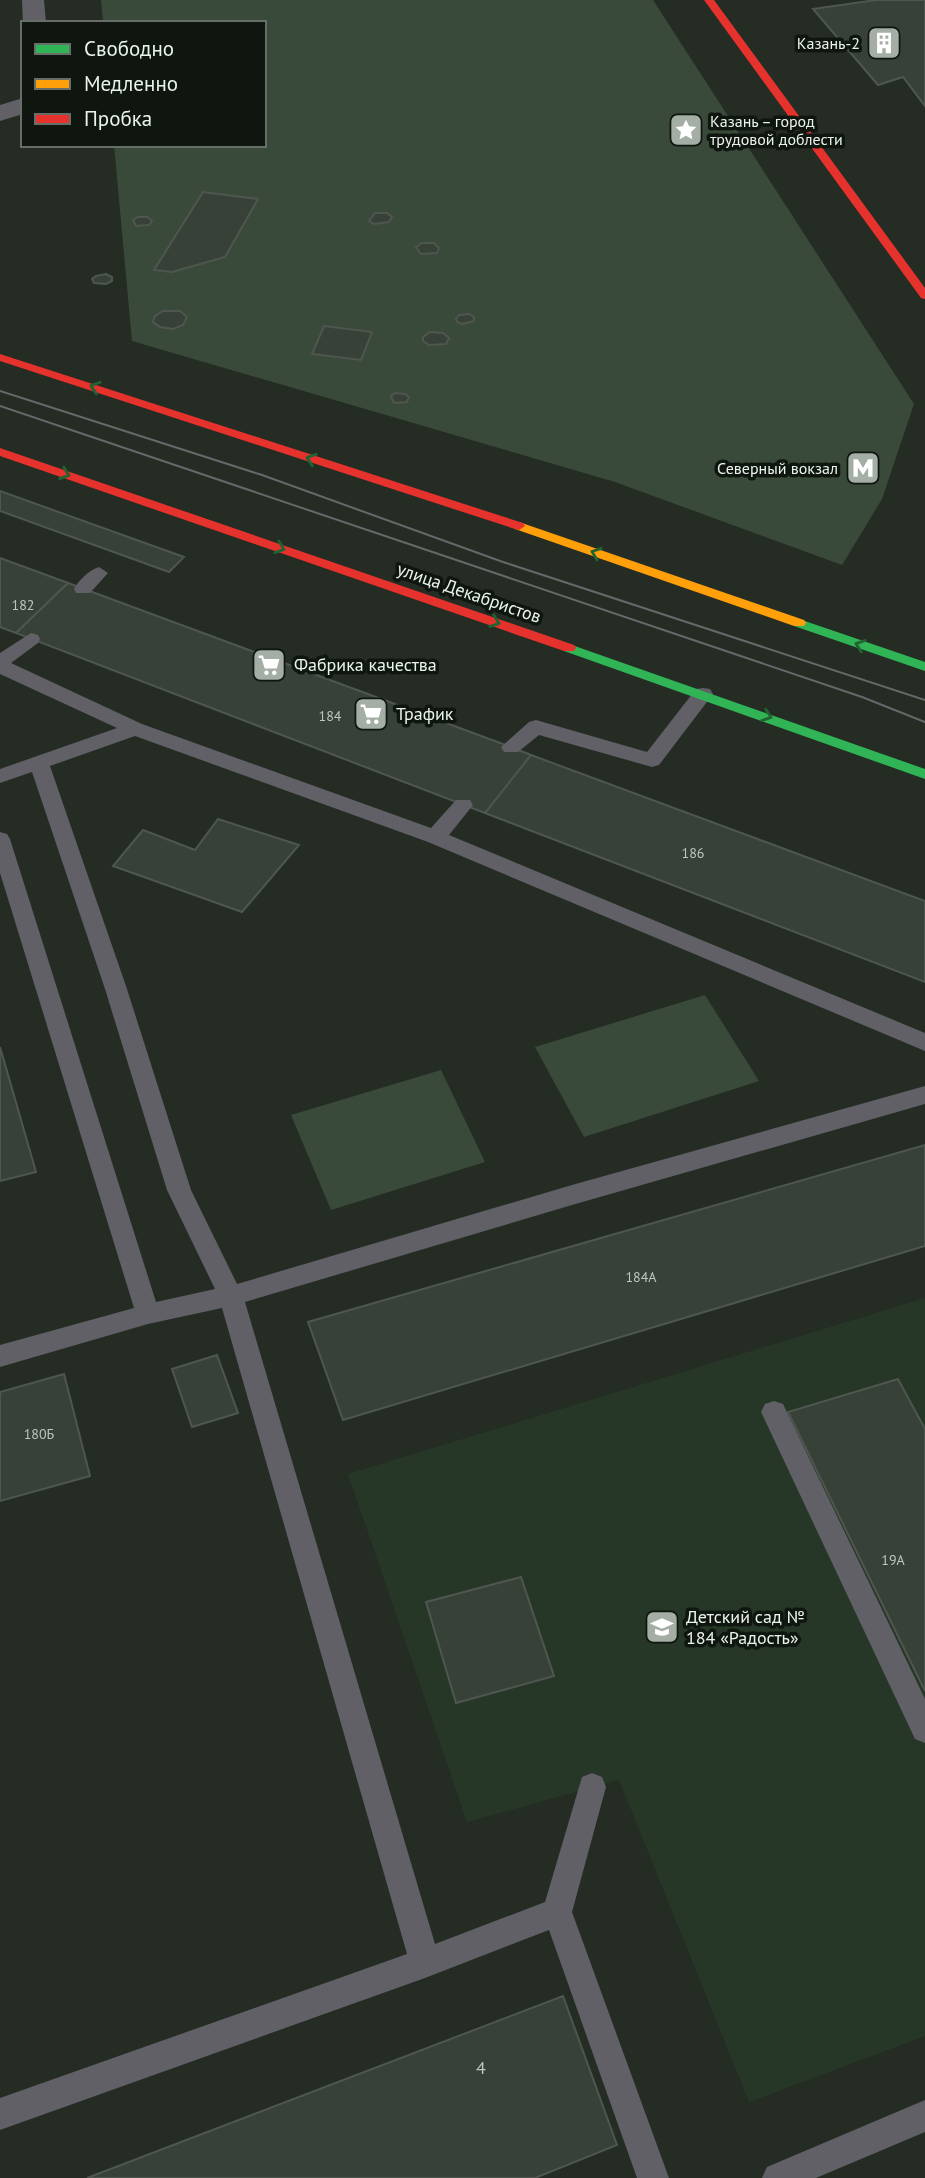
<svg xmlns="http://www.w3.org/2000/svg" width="925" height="2178" viewBox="0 0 925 2178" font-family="'PT Sans',sans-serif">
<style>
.built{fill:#263727}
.green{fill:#3a4a3a}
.building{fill:#384138;stroke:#4f564f;stroke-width:2}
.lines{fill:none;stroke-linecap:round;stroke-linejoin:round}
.lane{fill:#606066;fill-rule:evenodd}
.street{fill:#606066;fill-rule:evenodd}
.fast{fill:#30b455;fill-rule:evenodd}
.slow{fill:#ff9f0a;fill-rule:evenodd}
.jam{fill:#e5322d;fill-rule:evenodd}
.tram{stroke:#66686a;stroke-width:2}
.oneway{stroke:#206432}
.labels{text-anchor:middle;stroke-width:7;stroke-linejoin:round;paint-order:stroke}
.number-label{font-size:14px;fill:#bec7be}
.far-poi-label{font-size:16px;fill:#ebf4eb;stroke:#0f150f;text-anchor:end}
.street-label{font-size:18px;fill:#ebf4eb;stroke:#0f150f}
.poi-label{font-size:18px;fill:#ebf4eb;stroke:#0f150f;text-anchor:start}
.near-number-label{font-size:18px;fill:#bec7be}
</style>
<rect width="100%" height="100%" fill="#242c24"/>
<path class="built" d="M925,1298V2036L749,2102L619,1780L467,1822L348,1474Z"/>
<path class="green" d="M101,0H653L914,404L882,499L842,565L615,482L132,341L114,145H264V23H103Z
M705,995L759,1081L584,1137L535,1047Z
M441,1070L485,1162L331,1210L291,1115Z"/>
<path class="building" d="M876,0H925V106L903,77L878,85L813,9Z
M203,192L258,199L225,257L172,272L154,270Z
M375,213H387L392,217L389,222L374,224L369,221Z
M138,217H148L152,221L149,225L136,226L133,220Z
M422,243H434L439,248L437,253L421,254L416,247Z
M106,274L112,277V281L106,284L94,283L92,279L96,276Z
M163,311H180L187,317L183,325L173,329L160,327L153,322L155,316Z
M469,314L474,317V321L462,324L457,322L456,319L459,315Z
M324,326L372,332L361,360L312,354Z
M430,332L443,333L449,338L446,344L429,345L423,341V337Z
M395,393L405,394L409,397L407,402L394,403L391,396Z
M0,491L184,557L169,572L0,511Z
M0,558L68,583L16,633L0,627Z
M68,583L511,747L531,755L485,813L16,633Z
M531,755L925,901V982L485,813Z
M218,819L299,845L242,912L113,866L143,830L195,850Z
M0,1047L36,1172L0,1181Z
M925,1145V1246L343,1420L308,1322Z
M217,1355L238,1413L192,1427L172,1369Z
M64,1374L90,1476L0,1501V1392Z
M898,1379L925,1429V1691L788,1412Z
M521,1577L554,1676L456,1703L426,1602Z
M563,1996L617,2145L535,2178H87Z"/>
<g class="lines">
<path class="lane" d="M99,567L108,573L90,593H76L74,589C79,580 89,570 99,567Z
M31,633L38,635L40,639L38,643L11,663L142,724L431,828L456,800H470L473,805L449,835L925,1033V1051L428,842L135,736L50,766L127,989L191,1190L237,1284L572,1185L925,1086V1104L572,1205L245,1302L435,1944L545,1902L582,1777L592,1773L602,1777L606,1787L572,1912L669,2178H637L549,1930L425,1978L0,2130V2098L407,1954L222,1308L148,1324L0,1367V1345L134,1308L0,873V832L7,834L10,839L156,1302L215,1289L167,1190L105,989L32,772L0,783V769L117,728L0,674V653Z
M703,688L710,689L713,694L659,765L652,767L539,735L518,752H504L501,747L529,722L536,720L647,752L696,689Z
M774,1401L783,1404L925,1699V1743L915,1739L761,1412L765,1404Z
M925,2100V2132L816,2178H762L767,2167Z"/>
<path class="street" d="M22,0H44L46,23L23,24Z
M23,98V114L0,121V105Z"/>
<path class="fast" d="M799,619L925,662V671L794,626L792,623Z
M569,644L925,769V779L564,651L562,648Z"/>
<path class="slow" d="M519,522L804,620L806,623L804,626H794L515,529L513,526Z"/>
<path class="jam" d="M704,0H714L925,288V299L921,298Z
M0,354L523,523L525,526L519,530L515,529L0,361Z
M0,448L574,645L576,648L574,651H564L0,456Z"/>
<path class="tram" d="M0,391L262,475L503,562L925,700
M0,406L862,697L925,722"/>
</g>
<defs><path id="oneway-chevron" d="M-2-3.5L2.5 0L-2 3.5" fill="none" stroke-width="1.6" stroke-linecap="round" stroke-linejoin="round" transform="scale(1.75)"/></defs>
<g class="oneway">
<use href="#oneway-chevron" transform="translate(95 387) rotate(-162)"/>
<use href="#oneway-chevron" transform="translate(311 459) rotate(-162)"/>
<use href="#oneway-chevron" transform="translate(65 474) rotate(19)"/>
<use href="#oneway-chevron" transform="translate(280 548) rotate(19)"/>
<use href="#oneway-chevron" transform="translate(596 553) rotate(-160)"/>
<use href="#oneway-chevron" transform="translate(495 622) rotate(19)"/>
<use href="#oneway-chevron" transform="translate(860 645) rotate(-161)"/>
<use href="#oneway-chevron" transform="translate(767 716) rotate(19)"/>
</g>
<defs>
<symbol id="building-square" viewBox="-11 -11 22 22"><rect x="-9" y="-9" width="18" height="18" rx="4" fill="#a5aea5" stroke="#0f150f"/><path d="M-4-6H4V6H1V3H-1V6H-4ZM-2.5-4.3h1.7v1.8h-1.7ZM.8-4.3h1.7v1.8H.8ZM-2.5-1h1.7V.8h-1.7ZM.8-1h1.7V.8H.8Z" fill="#fff"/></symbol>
<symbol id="sight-square" viewBox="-11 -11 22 22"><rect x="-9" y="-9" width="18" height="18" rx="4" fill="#a5aea5" stroke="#0f150f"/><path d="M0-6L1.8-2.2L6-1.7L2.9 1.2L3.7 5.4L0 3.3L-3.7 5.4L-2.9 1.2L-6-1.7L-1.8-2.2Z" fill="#fff"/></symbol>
<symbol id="metro-square" viewBox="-11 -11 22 22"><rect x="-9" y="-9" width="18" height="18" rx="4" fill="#a5aea5" stroke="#0f150f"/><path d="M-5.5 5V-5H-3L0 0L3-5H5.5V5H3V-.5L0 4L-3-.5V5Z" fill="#fff"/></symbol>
<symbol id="supermarket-square" viewBox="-11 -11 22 22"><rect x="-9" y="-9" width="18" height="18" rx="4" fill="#a5aea5" stroke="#0f150f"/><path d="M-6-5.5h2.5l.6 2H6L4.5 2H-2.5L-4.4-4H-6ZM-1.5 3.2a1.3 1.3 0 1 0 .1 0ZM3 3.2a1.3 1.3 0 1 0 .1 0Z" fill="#fff"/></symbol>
<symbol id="school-square" viewBox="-11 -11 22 22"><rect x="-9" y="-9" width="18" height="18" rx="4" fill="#a5aea5" stroke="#0f150f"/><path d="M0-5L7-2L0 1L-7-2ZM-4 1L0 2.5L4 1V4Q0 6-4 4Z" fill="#fff"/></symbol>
</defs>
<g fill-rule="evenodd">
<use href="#building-square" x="865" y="24" width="38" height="38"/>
<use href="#sight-square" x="667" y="111" width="38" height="38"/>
<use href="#metro-square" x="844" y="449" width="38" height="38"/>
<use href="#supermarket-square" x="250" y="646" width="38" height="38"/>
<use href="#supermarket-square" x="352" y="695" width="38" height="38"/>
<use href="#school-square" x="643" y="1608" width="38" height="38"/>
</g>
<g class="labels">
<g class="number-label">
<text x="23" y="610">182</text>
<text x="330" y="721">184</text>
<text x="693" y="858">186</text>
<text x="641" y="1282">184А</text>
<text x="39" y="1439">180Б</text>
<text x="893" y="1565">19А</text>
</g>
<g class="far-poi-label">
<text x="860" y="49">Казань-2</text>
<text x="710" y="127" text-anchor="start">Казань – город<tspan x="710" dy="18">трудовой доблести</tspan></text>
<text x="838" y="474">Северный вокзал</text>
</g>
<g class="street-label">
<text transform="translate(469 593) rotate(19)" y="6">улица Декабристов</text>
</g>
<g class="poi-label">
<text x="294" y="671">Фабрика качества</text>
<text x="396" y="720">Трафик</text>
<text x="686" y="1623">Детский сад №<tspan x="686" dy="21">184 «Радость»</tspan></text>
</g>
<g class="near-number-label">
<text x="481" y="2074">4</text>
</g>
</g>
<rect x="21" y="21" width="245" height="126" fill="#0f150f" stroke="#676e67" stroke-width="2"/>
<rect x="35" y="44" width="35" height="10" fill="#30b455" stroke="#676e67" stroke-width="2"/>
<text x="84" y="56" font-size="21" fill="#ebf4eb">Свободно</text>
<rect x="35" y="79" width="35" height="10" fill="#ff9f0a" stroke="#676e67" stroke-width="2"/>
<text x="84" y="91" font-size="21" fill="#ebf4eb">Медленно</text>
<rect x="35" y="114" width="35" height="10" fill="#e5322d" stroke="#676e67" stroke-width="2"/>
<text x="84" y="126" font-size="21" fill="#ebf4eb">Пробка</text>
</svg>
